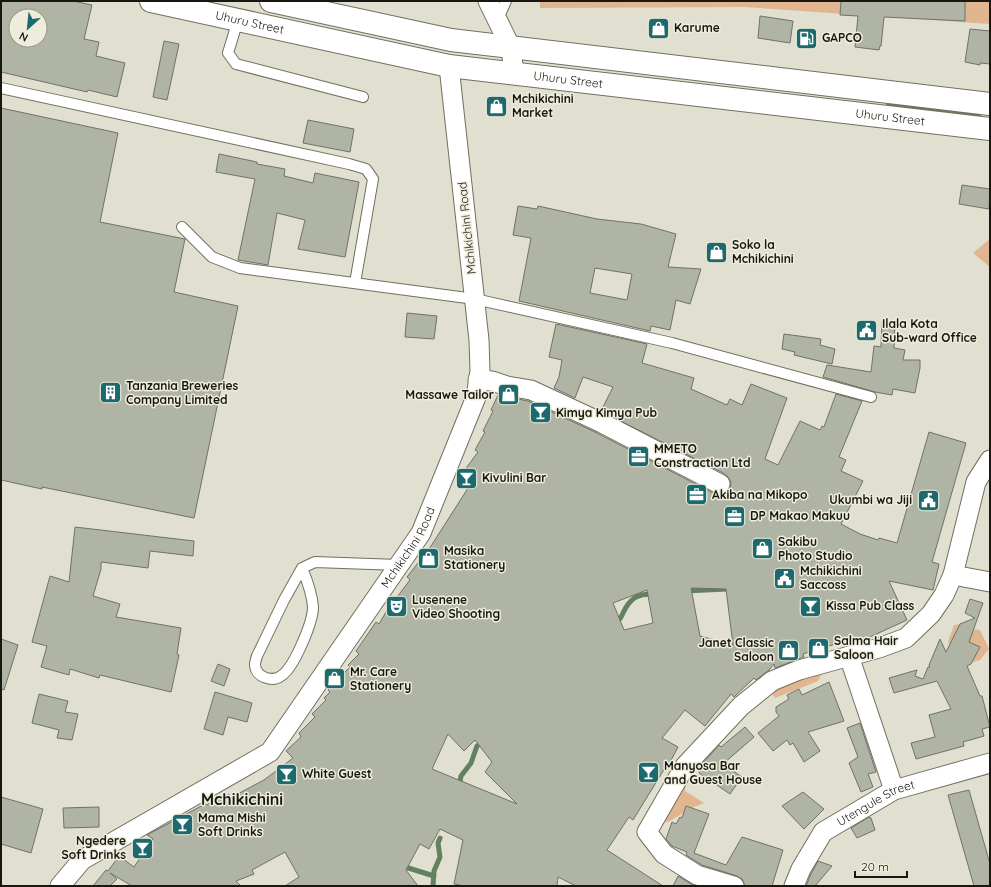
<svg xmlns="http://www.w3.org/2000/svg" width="991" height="887" viewBox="0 0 991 887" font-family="Quicksand,sans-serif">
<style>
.green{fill:#e1b58f}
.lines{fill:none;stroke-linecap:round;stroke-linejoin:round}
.stream{stroke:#63815e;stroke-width:5}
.building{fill:#afb4a5;stroke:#6e7365;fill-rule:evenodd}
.service-casing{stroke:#716f60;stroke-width:12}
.minor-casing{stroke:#716f60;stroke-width:21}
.secondary-casing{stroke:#716f60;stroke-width:24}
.service{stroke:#fff;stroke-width:10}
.minor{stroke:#fff;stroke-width:19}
.secondary{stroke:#fff;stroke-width:22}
.labels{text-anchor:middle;stroke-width:3;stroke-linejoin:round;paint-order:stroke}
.street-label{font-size:12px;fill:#181711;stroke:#eeeddc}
.poi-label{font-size:12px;font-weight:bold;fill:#181711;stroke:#eeeddc;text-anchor:start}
.district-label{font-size:16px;font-weight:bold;fill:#181711;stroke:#eeeddc}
</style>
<rect width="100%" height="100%" fill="#e1dfcf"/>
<path class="green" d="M540,1H990V24L745,7L540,8Z
M990,239V267L973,253Z
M968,623L973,629L980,630L989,649L980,660L970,663L964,662L948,642L954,625Z
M823,671L818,681L775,698L769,689Z
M686,781L685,791L704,803L694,807L668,822L660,821Z"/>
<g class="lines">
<path class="stream" d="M888,106L979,114
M685,591L727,589
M615,623C620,621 621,617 623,613C630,598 637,594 653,594
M459,787L461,776L471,763L477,746L484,741
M402,866L434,876
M433,886L434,871L440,857L438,843L440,838"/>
</g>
<path class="building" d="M1,1H73L92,5L84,39L99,42L96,56L125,63L117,97L88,90L87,92L1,72ZM16,16H40V40H16Z
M841,1H965V21L884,17L881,46H880L879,50L855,47L858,16L840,15Z
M760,16L793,21L790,43L758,38Z
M970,29L990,31V64L980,63V65L965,62Z
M164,41L179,44L167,100L153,97Z
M1,108L118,133L100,222L185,239L174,292L238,306L194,518L42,487V489L1,480Z
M308,120L354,129L350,152L303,143Z
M219,154L257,162V164L285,169L284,176L313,183L315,173L359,182L345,257L298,249L305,220L277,213L268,265L238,260L255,179L216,172Z
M962,185L990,189L989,209L959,204Z
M518,206L537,209L538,206L597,219L641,224L676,234L668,267L701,269L690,304L676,300L670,330L651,326L650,331L519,301L531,238L513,235ZM595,268L632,274L627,300L590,293Z
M407,313L437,316L434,339L405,337Z
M882,321L895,322L894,348L905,350L903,360H920V368L915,393L893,389L892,395L875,392L823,377L827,365L871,372L874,346L881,347Z
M556,324L647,344L642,363L694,378L691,389L727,405L730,399L742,405L751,384L787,398L765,459L778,465L800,421L820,430L822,426L824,427L836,394L862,401L839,457L846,460L841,471L863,481L841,524L860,534L878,540L879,538L897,543L929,432L966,443L932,562L939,564L933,590L889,581L907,620L859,642L844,646L842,642L803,654L804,657L775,668L774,664L769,670L756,680L754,678L734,697L731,694L705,726L685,710L662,738L678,747L667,768H665L633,820L629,817L607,850L663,886H576L558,877L557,886H464L454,884L463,840L440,829L429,849L420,844L406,870L418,886H285L299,877L285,852L252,870L254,874L236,881L241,886H132L110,873L117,879L110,886H93L106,870L108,871L119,856L134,867L153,839L147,835L205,804L206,805L229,794L230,798L264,780L293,758L286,751L301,737L299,733L315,717L312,714L326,700L324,698L330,692L328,690L350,667L348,665L359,654L356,651L376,622L379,624L393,600L394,601L410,580L407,577L431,546L470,485L462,479L467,472L464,471L478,452L475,450L485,432L483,431L493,411L491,410L498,395L528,401L597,433L715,494L721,495L726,493L730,489L731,483L729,478L725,474L601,411L613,387L583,377L575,398L554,388L559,377L562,360L549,357ZM691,588L726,589L733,645L700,636ZM647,590L653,623L624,630L613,603ZM448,734L464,751L475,740L492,762L485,772L517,804L432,769Z
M784,334L821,339L820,345L835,349L832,364L794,355L795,352L782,349Z
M75,527L194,541L193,556L150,551L148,568L101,562V569L93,596L120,604L116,617L181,628L177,654L179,655L171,692L100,675L99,678L70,669L69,675L41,667L47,646L32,642L50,576L69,582Z
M970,599L983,603L969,642L980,647L971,664L967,666L980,696H982L990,727L982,729L984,736L963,742L964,746L916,759L911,743L935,737L929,715L951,709L937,681L894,693L889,678L917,670L915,676L923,679L928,667H930L929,665L940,639L946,652L960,624L975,618L965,613Z
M1,639L18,645L4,690L1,689Z
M218,664L230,669L224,686L211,681Z
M829,682L844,721L808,732L820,751L804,762L793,743L790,745L787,740L773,751L758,733L779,716L776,712V707L789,699L787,695L799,689L802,695Z
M215,692L252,703L247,722L228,717L223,735L204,729Z
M39,694L68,701L65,712L78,714L72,740L57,738L59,730L32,723Z
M860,723L876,772L868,774L873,787L861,792L849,763L858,757L847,728Z
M745,727L754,737L723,764L742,777L730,794L699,773L702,764L719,745L721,747Z
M969,790L990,864V886H974L948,795Z
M803,792L824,809L804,829L782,806Z
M1,797L43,809L31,853L1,844Z
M686,806L709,814L694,853L726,865L742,837L783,850L772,886H745L742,879L737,876L702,865L686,855L687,852L672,846L666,839L672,822L676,824L680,817L682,818Z
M99,807V827L64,828L63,808Z
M869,817L871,818L875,830L857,838L851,828Z
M818,861L832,866L815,886H806L811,874Z
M678,876L691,884L695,886H673Z"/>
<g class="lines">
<defs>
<path id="service" d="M498,19L506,1
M238,20L228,53L236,64L363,97
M1,88L349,164L366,169L373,179L355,283
M182,227L212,257L240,268L475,299L672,343L871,397
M302,568C307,580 312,594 313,607C313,622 294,668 281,676C273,682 256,678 255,665C255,663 256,659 257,656L284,600L302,568L315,562L399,565"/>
<g id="minor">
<path d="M488,1L511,48L514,74"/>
<path d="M478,380L492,381L507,386L531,390L602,423L720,484"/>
<path d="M953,575L990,582"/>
<path d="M849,656L894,790"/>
<path id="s1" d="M60,886L82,860L270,752L421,533L476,397L480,371L479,340L449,66"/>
<path d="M734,886L697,875L664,854L647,832L685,766L741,706L772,681L799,670L879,648L906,638L931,614L944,595L953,575L976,482L990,460"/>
<path id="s2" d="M794,886L801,869L823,832L894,790L990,763"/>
</g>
<g id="secondary">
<path id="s3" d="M151,1L449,66L990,129"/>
<path d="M271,1L451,40L990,104"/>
</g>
</defs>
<use href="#service" class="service-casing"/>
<use href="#minor" class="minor-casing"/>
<use href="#secondary" class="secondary-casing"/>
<use href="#service" class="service"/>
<use href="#minor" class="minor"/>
<use href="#secondary" class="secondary"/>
</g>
<defs>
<symbol id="shop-square" viewBox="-11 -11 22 22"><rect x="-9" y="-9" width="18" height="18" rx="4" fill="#1c696e" stroke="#eeeddc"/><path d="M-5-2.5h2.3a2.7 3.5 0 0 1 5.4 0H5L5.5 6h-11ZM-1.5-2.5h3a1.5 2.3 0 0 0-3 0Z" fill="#fff"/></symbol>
<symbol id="fuel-square" viewBox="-11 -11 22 22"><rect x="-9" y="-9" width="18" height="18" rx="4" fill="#1c696e" stroke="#eeeddc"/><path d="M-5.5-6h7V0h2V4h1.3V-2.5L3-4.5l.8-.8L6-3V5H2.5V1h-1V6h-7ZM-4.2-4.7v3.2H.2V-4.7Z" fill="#fff"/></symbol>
<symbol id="civic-square" viewBox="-11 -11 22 22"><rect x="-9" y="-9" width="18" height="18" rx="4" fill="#1c696e" stroke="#eeeddc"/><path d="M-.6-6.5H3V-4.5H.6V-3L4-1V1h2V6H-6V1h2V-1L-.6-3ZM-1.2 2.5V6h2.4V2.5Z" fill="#fff"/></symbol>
<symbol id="building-square" viewBox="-11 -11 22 22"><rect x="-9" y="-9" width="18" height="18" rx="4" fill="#1c696e" stroke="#eeeddc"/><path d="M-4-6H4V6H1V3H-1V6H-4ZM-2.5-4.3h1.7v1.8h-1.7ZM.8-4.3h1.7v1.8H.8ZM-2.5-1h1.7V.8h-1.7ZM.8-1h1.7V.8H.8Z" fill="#fff"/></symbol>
<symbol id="bar-square" viewBox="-11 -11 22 22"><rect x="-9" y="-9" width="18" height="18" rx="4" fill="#1c696e" stroke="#eeeddc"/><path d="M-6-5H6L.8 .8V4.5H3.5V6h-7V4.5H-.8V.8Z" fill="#fff"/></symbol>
<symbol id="office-square" viewBox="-11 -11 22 22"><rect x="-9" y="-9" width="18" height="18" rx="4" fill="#1c696e" stroke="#eeeddc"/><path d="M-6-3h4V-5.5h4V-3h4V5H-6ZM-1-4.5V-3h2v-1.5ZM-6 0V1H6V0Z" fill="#fff"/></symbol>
<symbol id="theatre-square" viewBox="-11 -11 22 22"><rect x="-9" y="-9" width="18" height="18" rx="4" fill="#1c696e" stroke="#eeeddc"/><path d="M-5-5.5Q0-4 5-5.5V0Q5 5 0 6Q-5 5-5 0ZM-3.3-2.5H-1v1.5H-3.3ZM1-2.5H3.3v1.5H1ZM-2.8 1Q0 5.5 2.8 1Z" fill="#fff"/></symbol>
</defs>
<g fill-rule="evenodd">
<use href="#shop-square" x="646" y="16" width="25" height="25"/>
<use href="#fuel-square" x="794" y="26" width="25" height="25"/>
<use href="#shop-square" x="484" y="94" width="25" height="25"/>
<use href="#shop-square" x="704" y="240" width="25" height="25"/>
<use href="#civic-square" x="854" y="318" width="25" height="25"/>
<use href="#building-square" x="98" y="380" width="25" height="25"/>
<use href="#shop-square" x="496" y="382" width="25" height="25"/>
<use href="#bar-square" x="528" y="400" width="25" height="25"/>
<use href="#office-square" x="626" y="444" width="25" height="25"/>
<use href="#bar-square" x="454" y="466" width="25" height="25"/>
<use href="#office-square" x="684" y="482" width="25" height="25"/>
<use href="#civic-square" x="916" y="488" width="25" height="25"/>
<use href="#office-square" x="722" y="504" width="25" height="25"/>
<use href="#shop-square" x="750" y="536" width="25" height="25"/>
<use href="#shop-square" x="416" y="546" width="25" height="25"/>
<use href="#civic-square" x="772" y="566" width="25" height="25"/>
<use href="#bar-square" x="798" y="594" width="25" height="25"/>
<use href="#theatre-square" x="384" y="594" width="25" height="25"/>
<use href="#shop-square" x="806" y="636" width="25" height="25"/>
<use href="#shop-square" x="776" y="638" width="25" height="25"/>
<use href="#shop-square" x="322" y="666" width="25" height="25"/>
<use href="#bar-square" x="636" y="760" width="25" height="25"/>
<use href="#bar-square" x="274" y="762" width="25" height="25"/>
<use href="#bar-square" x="170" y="812" width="25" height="25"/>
<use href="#bar-square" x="130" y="836" width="25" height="25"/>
</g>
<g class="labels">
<g class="street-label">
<text dy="4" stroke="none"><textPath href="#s3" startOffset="101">Uhuru Street</textPath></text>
<text dy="4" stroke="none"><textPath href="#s3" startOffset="425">Uhuru Street</textPath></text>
<text dy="4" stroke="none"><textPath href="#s3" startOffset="749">Uhuru Street</textPath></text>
<text transform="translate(467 228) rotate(-96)" y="4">Mchikichini Road</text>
<text dy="4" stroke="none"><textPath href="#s1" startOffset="498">Mchikichini Road</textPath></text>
<text dy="4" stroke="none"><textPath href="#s2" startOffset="122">Utengule Street</textPath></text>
</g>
<g class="poi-label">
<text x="674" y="32">Karume</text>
<text x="822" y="42">GAPCO</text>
<text x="512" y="103">Mchikichini<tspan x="512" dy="14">Market</tspan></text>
<text x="732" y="249">Soko la<tspan x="732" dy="14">Mchikichini</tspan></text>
<text x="882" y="328">Ilala Kota<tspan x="882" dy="14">Sub-ward Office</tspan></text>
<text x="126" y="390">Tanzania Breweries<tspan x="126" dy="14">Company Limited</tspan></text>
<text x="494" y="399" text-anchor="end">Massawe Tailor</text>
<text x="556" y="417">Kimya Kimya Pub</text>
<text x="654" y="453">MMETO<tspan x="654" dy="14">Constraction Ltd</tspan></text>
<text x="482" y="482">Kivulini Bar</text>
<text x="712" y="499">Akiba na Mikopo</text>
<text x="912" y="504" text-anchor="end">Ukumbi wa Jiji</text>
<text x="750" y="520">DP Makao Makuu</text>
<text x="778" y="546">Sakibu<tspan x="778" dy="14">Photo Studio</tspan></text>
<text x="444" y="555">Masika<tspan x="444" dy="14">Stationery</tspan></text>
<text x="800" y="575">Mchikichini<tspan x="800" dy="14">Saccoss</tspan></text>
<text x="412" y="604">Lusenene<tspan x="412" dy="14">Video Shooting</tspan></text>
<text x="826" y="610">Kissa Pub Class</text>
<text x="834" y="645">Salma Hair<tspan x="834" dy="14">Saloon</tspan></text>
<text x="774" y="647" text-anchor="end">Janet Classic<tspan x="774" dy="14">Saloon</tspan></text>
<text x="350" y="676">Mr. Care<tspan x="350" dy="14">Stationery</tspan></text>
<text x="664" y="770">Manyosa Bar<tspan x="664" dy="14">and Guest House</tspan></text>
<text x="302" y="778">White Guest</text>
<text x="198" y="822">Mama Mishi<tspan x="198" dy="14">Soft Drinks</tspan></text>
<text x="126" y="845" text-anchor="end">Ngedere<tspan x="126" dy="14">Soft Drinks</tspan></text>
</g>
<g class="district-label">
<text x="242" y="805">Mchikichini</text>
</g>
</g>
<rect width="991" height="887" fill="none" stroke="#181711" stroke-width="4"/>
<g transform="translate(28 28) rotate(207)"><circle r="19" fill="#eeeddc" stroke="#98978b"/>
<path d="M0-3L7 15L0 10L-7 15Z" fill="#1c696e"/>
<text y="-6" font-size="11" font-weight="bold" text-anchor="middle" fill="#181711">N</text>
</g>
<path d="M855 871v6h52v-6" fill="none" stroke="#181711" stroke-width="2"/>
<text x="861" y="871" font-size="12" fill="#181711" stroke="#eeeddc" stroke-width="3" paint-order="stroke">20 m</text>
</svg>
